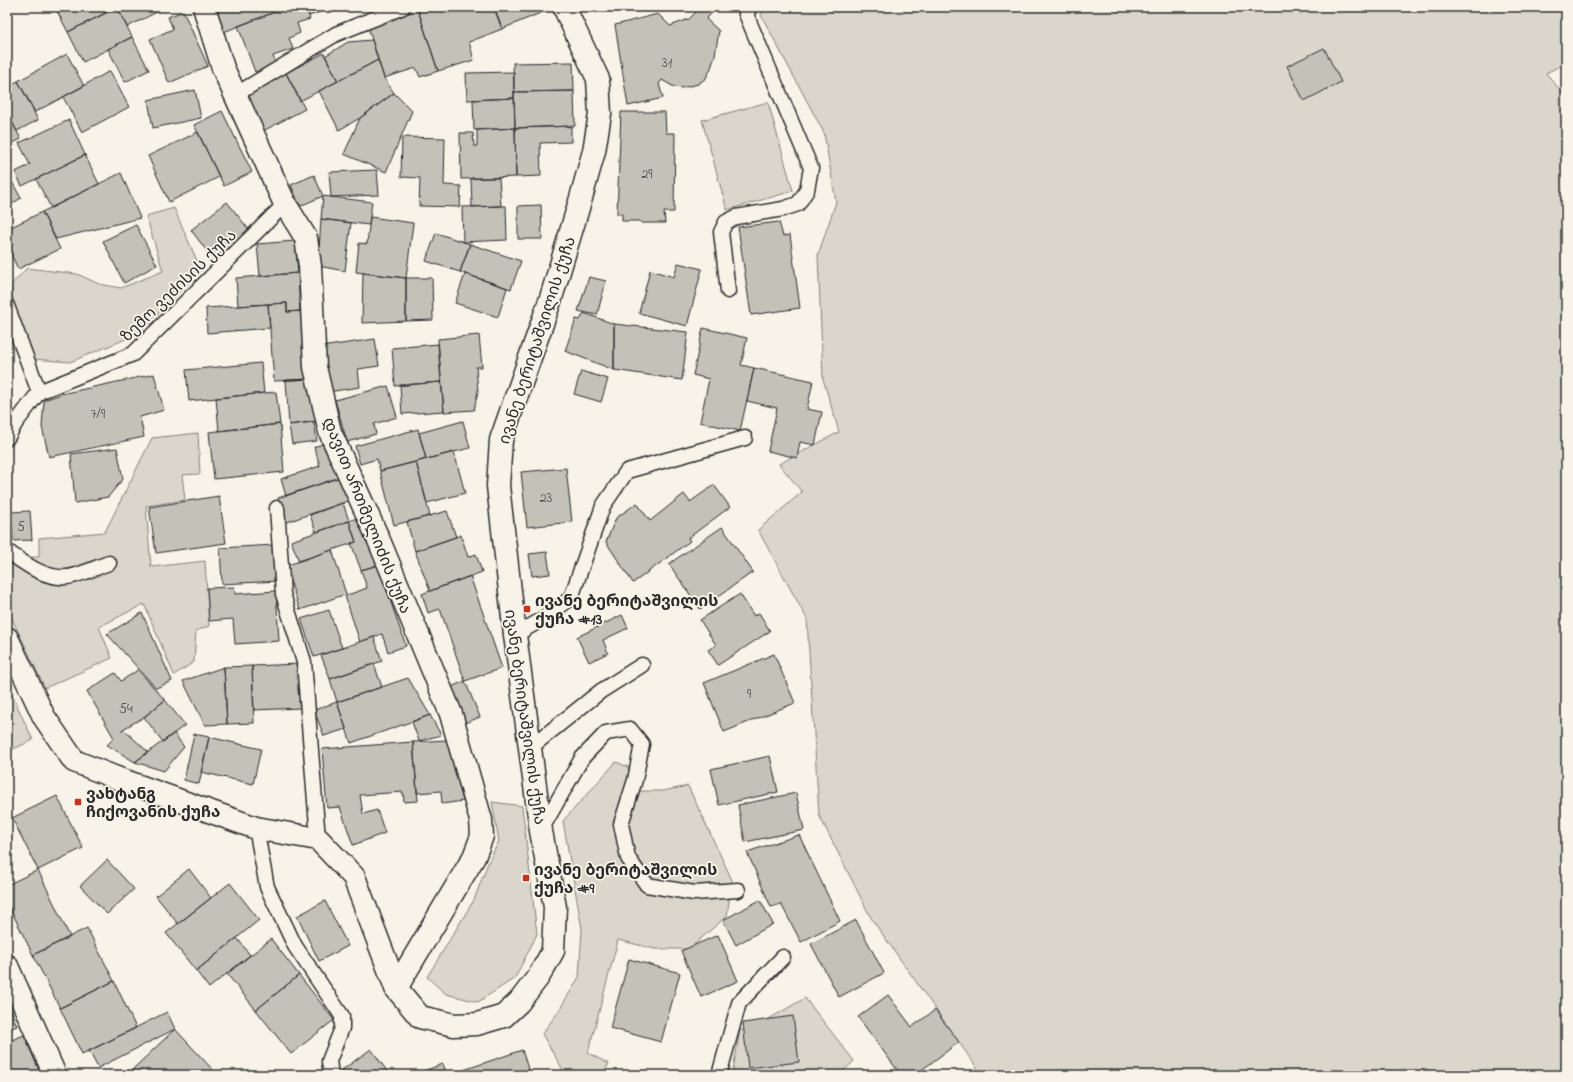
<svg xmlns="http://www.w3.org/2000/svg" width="1573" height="1082" viewBox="0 0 1573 1082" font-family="'Indie Flower','Noto Sans Georgian',sans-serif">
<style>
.green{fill:#dad6cc;stroke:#82807c}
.building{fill:#c4c1b9;stroke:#2b2b2b}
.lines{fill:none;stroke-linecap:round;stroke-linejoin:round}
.lane-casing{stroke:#2b2b2b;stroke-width:17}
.street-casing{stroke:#2b2b2b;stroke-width:25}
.secondary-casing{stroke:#2b2b2b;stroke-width:25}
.lane{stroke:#f7f3e8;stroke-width:14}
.street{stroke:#f7f3e8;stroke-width:22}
.secondary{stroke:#f7f3e8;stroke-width:22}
.poi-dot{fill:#c8321e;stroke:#f7f3e8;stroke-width:1.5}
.labels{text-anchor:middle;stroke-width:3.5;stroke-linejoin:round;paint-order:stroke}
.number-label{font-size:14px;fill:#51504e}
.street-label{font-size:16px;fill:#2b2b2b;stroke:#f7f3e8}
.poi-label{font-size:16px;font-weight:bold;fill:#2b2b2b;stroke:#f7f3e8;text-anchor:start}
</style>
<rect width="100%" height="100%" fill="#f7f3e8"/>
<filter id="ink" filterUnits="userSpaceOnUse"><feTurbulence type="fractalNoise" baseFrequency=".025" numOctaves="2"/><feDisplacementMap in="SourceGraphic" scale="8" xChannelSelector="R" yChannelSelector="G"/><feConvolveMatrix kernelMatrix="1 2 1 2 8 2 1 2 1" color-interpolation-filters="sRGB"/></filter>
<g filter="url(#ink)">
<path class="green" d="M765,7H1566V63L1546,73L1566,97V1075H982L871,918L819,815L807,619L758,530L802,492L779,464L839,432L823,379L818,255L836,202L824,133L761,15Z
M768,102L793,191L727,210L702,120Z
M174,208L201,270L138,334L70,362L33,359L23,339L10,286L27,268L77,274L99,284L121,288L163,271L146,216Z
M198,433L200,474L182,475L185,500L146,506L151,567L205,561L209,626L196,631L194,662L174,675L144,604L99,627L112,658L45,688L7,608V557H39V538L105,532L152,438Z
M7,684L33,740L7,752Z
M616,762L628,767L633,791H663L688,786L732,880L727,916L689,949H655L618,940L588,1053L609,1064L602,1075H566L542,1034L558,1012L579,977L582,929L563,821Z
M492,802L522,806L537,934L515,978L478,1002L446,994L427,977L474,900L488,863L499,841Z
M805,998L854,1061L839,1075H732L740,1030H750Z"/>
<path class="building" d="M55,7H118L68,32Z
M117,7H164L165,8L127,27Z
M117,7L132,37L83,62L68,32Z
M211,7H288L221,33Z
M288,7H306L310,19L297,23L300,33L289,38L293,49L273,56L276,64L255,72L238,26Z
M306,7H334L309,16Z
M428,7H494L502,29L469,42L474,60L438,71L418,10Z
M494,7H549L550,9L502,29Z
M701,7H715V10L706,19L719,31L715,55L711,68L706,78L698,84L682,88L674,87L662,80L659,84L663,98L628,106L615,25L658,14L670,26L689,19Z
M418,10L438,71L420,77L416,68L384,78L368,27Z
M183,11L208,66L169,83L150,39L173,29L168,17Z
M132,37L149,70L125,82L108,49Z
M372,40L378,60L338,81L325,56L348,42Z
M1324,48L1341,82L1304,101L1287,66Z
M324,53L338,81L300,101L286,73Z
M67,54L84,86L35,112L18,81Z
M378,60L384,78L394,93L360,118L339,130L319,91Z
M573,62L574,91L514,92L513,63Z
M110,71L129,107L82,132L63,97Z
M514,72V98L467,100L466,73Z
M286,73L305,109L261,132L243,95Z
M18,81L38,120L17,131L7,113V87Z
M195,90L201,118L153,128L148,100Z
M574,91L575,126L515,128L514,92Z
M394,93L412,111L386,172L344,154L360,118Z
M514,98L515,128L474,130L473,100Z
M222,111L252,172L224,186L194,125Z
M621,112H665L666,133H675L674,212H664L665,223H641L640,221H622V214H617Z
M7,113L21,139L7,146Z
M69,120L85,155L22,186L15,172L30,165L19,143Z
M571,126V142L540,143L541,176L516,177L515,128Z
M515,128L516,177L461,179L460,133H473L474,146H477V130Z
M198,132L219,177L169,202L148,156Z
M402,137L445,138L444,185L461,186L460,207L419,206L420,178L401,177Z
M85,155L99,184L51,208L36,179Z
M377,170L379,195L331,197L329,172Z
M7,173L21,198L7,207Z
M121,173L140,218L56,239L42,212Z
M314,175L323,196L300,206L291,185Z
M471,178H499L501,206L472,207Z
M323,196L372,202L369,225L321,219Z
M227,202L250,231L213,259L191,230Z
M541,205L542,239H518V206Z
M501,206H506L507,240L463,242L462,207Z
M42,212L60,249L18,269L7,246V229Z
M370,217L413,223L406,278L356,272L359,243L367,244Z
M321,219L351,223L345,271L318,266Z
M779,222L783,236L790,235L800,308L751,315L738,227Z
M136,225L157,265L124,283L103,241Z
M436,233L470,244L460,272L426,261Z
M295,241L298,273L260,276L257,244Z
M470,244L521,261L511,289L460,272Z
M678,263L702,269L687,326L639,313L650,270L674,277Z
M298,273L300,311L287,312V303L238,306L236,278Z
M363,273L406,278V321L362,323Z
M465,274L507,288L498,317L455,303Z
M589,277L606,281L597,315L578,311Z
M406,278H432L433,320L406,321Z
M287,303V312L300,311L311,379L274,381L268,304Z
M268,304L270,328L207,333L206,308Z
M584,313L614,324V370L565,351L576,319L580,320Z
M614,324L688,332L682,380L614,370Z
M703,328L747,338L741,365L754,368L740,431L700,422L709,379L693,375Z
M479,335L482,367H476L478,391L474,410L444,412L438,339Z
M375,339L379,366L358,369L360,387L328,392L321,347Z
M438,344L441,382L395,386L392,348Z
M261,363L264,393L189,401L186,370Z
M754,368L813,381L807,409L822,412L815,445L800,442L797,458L768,451L777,408L747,401Z
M581,371L608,379L601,402L574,394Z
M154,374L164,410L140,417L144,437L49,457L42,427L44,400L61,394Z
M311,379L322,420L289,425L286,380Z
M441,382L444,411L402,414L400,385Z
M388,386L397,417L374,424L376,434L347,442L335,400Z
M276,392L280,424L219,431L216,398Z
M463,421L470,448L426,459L419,433Z
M314,422L317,441L292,444L289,425Z
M280,424L284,472L214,479L209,432Z
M418,429L426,459L380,471L377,459L360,464L355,446Z
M331,441L343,476L286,496L281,479L320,466L314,447Z
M117,448L123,479L108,497L75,503L71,454Z
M454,452L465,493L427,503L416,462Z
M416,462L430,516L394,525L380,471Z
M566,468L572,522L527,527L521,472Z
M343,476L351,500L287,522L278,498Z
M714,485L730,507L688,538L690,541L633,583L606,542L616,518L637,503L650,521L684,494L690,502Z
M219,496L226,543L156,553L149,507Z
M343,503L349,521L316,532L310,515Z
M30,511L32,540L13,541L11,512Z
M447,511L456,537L415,551L407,522Z
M362,516L378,565L361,570L351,543L356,542L349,521Z
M349,521L356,542L299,561L291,541Z
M722,527L753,572L700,609L669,564Z
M461,535L468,557L476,554L482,572L430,591L415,551Z
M276,545L278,581L222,584L220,548Z
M332,550L346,594L300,610L285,566Z
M547,552L550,574L532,576L529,554Z
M378,565L406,646L388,652L382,634L360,642L345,596L367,588L361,570Z
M470,576L502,668L465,681L440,609L428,613L422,594Z
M234,587L235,594L276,591L279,641L235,644L233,619L209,621L207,588Z
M740,594L754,616L759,613L770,631L718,665L708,650L716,645L700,620Z
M329,610L342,648L314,657L301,619Z
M142,613L172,681L156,688L107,634Z
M622,615L628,628L603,640L608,653L589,662L577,637Z
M374,637L382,661L330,679L321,655Z
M774,654L795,703L724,732L704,683Z
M299,664L301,708L254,710L252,666Z
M374,664L382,687L337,702L330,679Z
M252,666L254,723L227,724L224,667Z
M224,667L227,724L205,725L183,681Z
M138,670L165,700L144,717L123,729L114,738L87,691L115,673L121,681Z
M408,678L430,715L351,743L337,702Z
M465,681L480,717L465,723L451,687Z
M165,700L185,725L163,742L144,717Z
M337,702L346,729L324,736L314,710Z
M430,715L441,735L419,741L412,722Z
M123,729L148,752L135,762L107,745Z
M174,733L184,747L164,771L135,762Z
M194,734L209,737L199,784L184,780Z
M209,737L261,749L253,784L201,772Z
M447,740L463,801L442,804L441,791L417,793L413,742Z
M413,742L418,801L404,802L403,792L360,795L363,814L377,810L385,833L353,845L340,807L327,808L322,749Z
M770,756L778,792L719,805L711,769Z
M796,793L804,830L745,842L738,805Z
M57,796L83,848L38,870L12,818Z
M799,835L840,921L801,942L781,904L771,907L747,852Z
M107,860L134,889L107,914L80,886Z
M189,869L211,898L178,924L156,896Z
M38,870L70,937L33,955L7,902V885Z
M230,883L259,920L196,971L166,933Z
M760,900L773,924L736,945L723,920Z
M325,901L348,946L319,961L297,916Z
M856,920L884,973L839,997L811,944Z
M87,928L114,981L60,1008L33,955Z
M718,935L738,981L701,997L681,951Z
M237,938L250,955L209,988L196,971Z
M271,939L299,975L256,1010L227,974Z
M629,959L680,973L661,1042L610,1028Z
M299,975L334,1020L291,1054L256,1010Z
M114,981L136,1028L82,1054L60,1008Z
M888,995L912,1027L935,1010L959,1042L915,1075H901L858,1017Z
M7,1000L17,1026L7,1030Z
M167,1012L175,1029L98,1068L89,1051Z
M793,1016L799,1062L748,1068L743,1023Z
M175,1029L213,1070L207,1075H137L132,1070Z
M24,1035L41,1075H7V1042Z
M371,1049L387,1071L381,1075H340L338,1073Z
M522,1050L530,1075H449Z
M443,1064L447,1075H416L415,1074Z"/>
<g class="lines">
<defs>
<path id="lane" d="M235,95L336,34L403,7
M728,291L721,232L726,222L736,217L783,209L798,204L807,190L811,168L746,14L750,7
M7,306L39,392
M7,438L15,424L39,392L133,354L285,204
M277,508L283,594L304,662L318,839
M7,551C24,563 44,579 67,577C78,576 97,567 109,563
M515,635L541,620L571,598L603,506L627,471L745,438
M531,747L601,691L642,665
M256,828L267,887L295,946L342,1016V1028L329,1061L331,1075
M541,830L582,758L606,733L630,729L642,744L635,780L621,824L628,858L647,885L694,893L738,890
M719,1075L739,1003L783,957"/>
<path id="street" d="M204,7L223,68L285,204L306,238L310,266L315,367L330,432L378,538L451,714L481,820L482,836L474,857L396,988
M7,966L55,1075"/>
<path id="secondary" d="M7,638L44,717L74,761L114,777L256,828L318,839L354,877L396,988L420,1017L454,1025L477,1024L504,1016L519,1002L539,976L553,951L555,907L541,831L515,635L498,486L501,440L551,298L581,198L594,151L600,114L598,79L564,7"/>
</defs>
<use href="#lane" class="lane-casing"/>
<use href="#street" class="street-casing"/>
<use href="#secondary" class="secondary-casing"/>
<use href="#lane" class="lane"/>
<use href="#street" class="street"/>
<use href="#secondary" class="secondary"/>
</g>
</g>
<g class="poi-dot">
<rect x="523" y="605" width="8" height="8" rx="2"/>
<rect x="74" y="798" width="8" height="8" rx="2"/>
<rect x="522" y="874" width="8" height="8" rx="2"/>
</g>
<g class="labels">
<g class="number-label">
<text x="667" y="67">31</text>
<text x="647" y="178">29</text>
<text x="98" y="418">7/9</text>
<text x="546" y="502">23</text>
<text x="21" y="531">5</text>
<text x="749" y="698">9</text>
<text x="126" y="713">54</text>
</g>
<g class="street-label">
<text transform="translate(178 285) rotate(-44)" y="6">ზემო ვეძისის ქუჩა</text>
<text transform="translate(536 340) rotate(-72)" y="6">ივანე ბერიტაშვილის ქუჩა</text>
<text transform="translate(368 515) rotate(68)" y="6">დავით ართმელიძის ქუჩა</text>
<text transform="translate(526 717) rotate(82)" y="6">ივანე ბერიტაშვილის ქუჩა</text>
</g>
<g class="poi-label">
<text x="535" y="606">ივანე ბერიტაშვილის<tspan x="535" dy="18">ქუჩა #13</tspan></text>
<text x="86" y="799">ვახტანგ<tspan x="86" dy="18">ჩიქოვანის ქუჩა</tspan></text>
<text x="534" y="875">ივანე ბერიტაშვილის<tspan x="534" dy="18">ქუჩა #9</tspan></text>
</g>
</g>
<rect width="1573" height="1082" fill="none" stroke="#f7f3e8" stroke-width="24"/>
<rect x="12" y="12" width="1549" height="1058" fill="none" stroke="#2b2b2b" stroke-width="1.5" filter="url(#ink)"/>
</svg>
